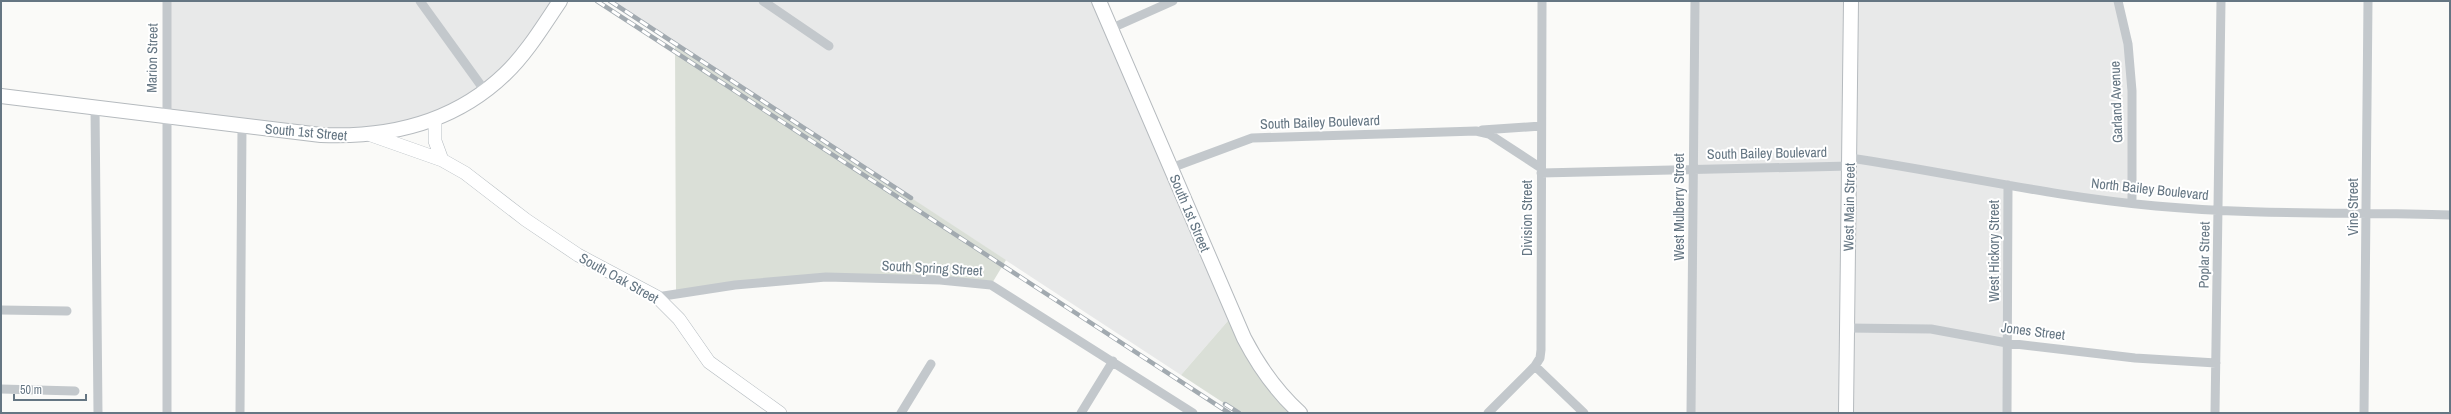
<svg xmlns="http://www.w3.org/2000/svg" width="2451" height="414" viewBox="0 0 2451 414" font-family="'Archivo Narrow',sans-serif">
<style>
.built{fill:#e8e9e9}
.green{fill:#dadfd7}
.lines{fill:none;stroke-linecap:round;stroke-linejoin:round}
.secondary-casing{stroke:#b3babf;stroke-width:14}
.primary-casing{stroke:#b5babe;stroke-width:16}
.street{stroke:#c3c8cc;stroke-width:9}
.secondary{stroke:#fff;stroke-width:13}
.primary{stroke:#fff;stroke-width:14}
.rail-casing{stroke:#a2aab0;stroke-width:4.5}
.rail{stroke:#fff;stroke-width:3;stroke-dasharray:9;stroke-linecap:butt}
.labels{text-anchor:middle;stroke-width:4;stroke-linejoin:round;paint-order:stroke}
.street-label{font-size:14px;fill:#657683;stroke:#fff}
</style>
<rect width="100%" height="100%" fill="#fafaf8"/>
<path class="built" d="M167,1H560L485,91L387,133L167,116Z
M610,1H1099L1233,315L1181,375Z
M1695,1H2118L2128,44L2132,203L2008,185L2007,413H1691Z"/>
<path class="green" d="M675,43L1006,260L991,285L826,277L676,293Z
M1233,315L1300,413H1239L1181,375Z"/>
<g class="lines">
<defs>
<path id="secondary" d="M435,119V141L442,160L465,173L526,220L578,255L657,297L679,319L709,362L780,413
M371,135L442,160"/>
<path id="primary" d="M1099,1L1244,338C1259,367 1276,391 1300,413
M1,96L321,135C390,138 455,122 505,74C527,53 543,26 560,1
M1846,413L1851,1"/>
</defs>
<use href="#secondary" class="secondary-casing"/>
<use href="#primary" class="primary-casing"/>
<path class="street" d="M167,1V413
M420,1L485,91
M763,1L829,46
M2118,1L2128,44L2132,91V203
M1110,29L1173,1
M95,107L98,413
M1482,130L1541,126
M1850,158C1952,173 2053,197 2156,206C2253,215 2352,212 2450,215
M1171,168L1252,138L1476,131L1489,134L1541,168
M1541,173L1850,166
M657,297L735,285L826,277L940,280L991,285L1193,413
M1,310L67,311
M1847,328L1931,329L2007,343L2135,358L2216,363
M1535,366L1584,413
M1,389L75,391
M240,413L242,126
M901,413L931,364
M1081,413L1113,361
M1488,413L1535,366L1540,358L1541,350L1542,1
M1691,413L1695,1
M2007,413L2008,185
M2215,413L2221,1
M2364,413L2368,1"/>
<use href="#secondary" class="secondary"/>
<use href="#primary" class="primary"/>
<defs>
<path id="rail" d="M597,1L1229,413
M610,1L911,198
M1225,404L1239,413"/>
</defs>
<use href="#rail" class="rail-casing"/>
<use href="#rail" class="rail"/>
</g>
<g class="labels">
<g class="street-label">
<text transform="translate(152 58) rotate(-89)" y="5">Marion Street</text>
<text transform="translate(2116 102) rotate(-92)" y="5">Garland Avenue</text>
<text transform="translate(1320 122) rotate(-2)" y="5">South Bailey Boulevard</text>
<text transform="translate(306 132) rotate(5)" y="5">South 1st Street</text>
<text transform="translate(1767 153) rotate(-1)" y="5">South Bailey Boulevard</text>
<text transform="translate(2150 189) rotate(6)" y="5">North Bailey Boulevard</text>
<text transform="translate(1679 207) rotate(-90)" y="5">West Mulberry Street</text>
<text transform="translate(1849 207) rotate(-89)" y="5">West Main Street</text>
<text transform="translate(2353 207) rotate(-90)" y="5">Vine Street</text>
<text transform="translate(1190 213) rotate(67)" y="5">South 1st Street</text>
<text transform="translate(1527 218) rotate(-90)" y="5">Division Street</text>
<text transform="translate(1994 251) rotate(-90)" y="5">West Hickory Street</text>
<text transform="translate(2204 255) rotate(-89)" y="5">Poplar Street</text>
<text transform="translate(932 268) rotate(3)" y="5">South Spring Street</text>
<text transform="translate(619 278) rotate(29)" y="5">South Oak Street</text>
<text transform="translate(2033 331) rotate(7)" y="5">Jones Street</text>
</g>
</g>
<rect width="2451" height="414" fill="none" stroke="#657683" stroke-width="4"/>
<path d="M14 394v6h72v-6" fill="none" stroke="#657683" stroke-width="2"/>
<text x="20" y="394" font-size="12" fill="#657683" stroke="#ffffff" stroke-width="3" paint-order="stroke">50 m</text>
</svg>
